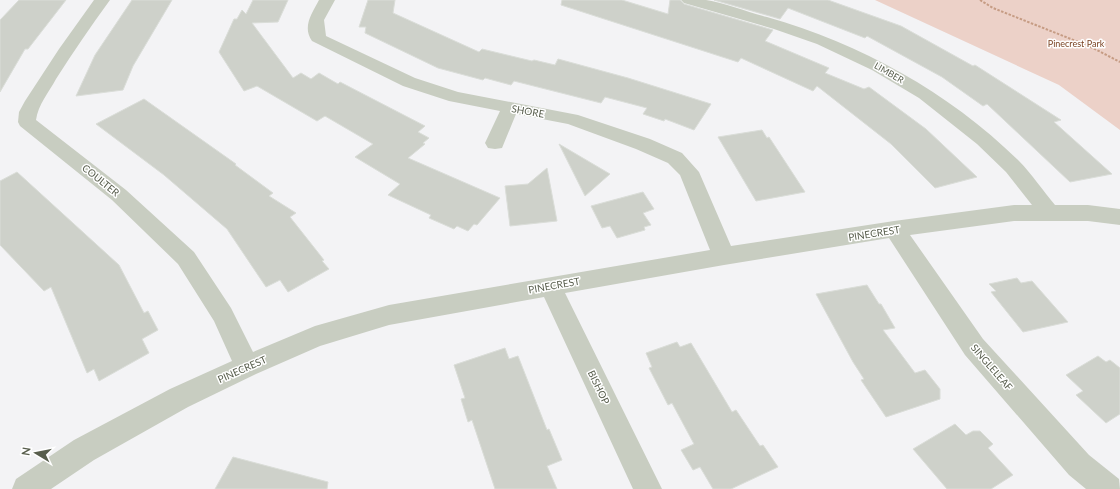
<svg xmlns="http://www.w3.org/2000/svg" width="1120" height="489" viewBox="0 0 1120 489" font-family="Lato,sans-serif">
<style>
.green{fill:#ecd1c8}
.building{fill:#ced1ca;stroke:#daddd8}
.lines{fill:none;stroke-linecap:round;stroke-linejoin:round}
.path{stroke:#c69c84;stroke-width:2;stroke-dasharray:2.5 1.5;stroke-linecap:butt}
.minor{fill:#c8cdc1;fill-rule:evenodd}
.labels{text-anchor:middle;stroke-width:3;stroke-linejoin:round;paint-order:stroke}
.far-park-label{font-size:9px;fill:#7a4323;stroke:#fff}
.far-street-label{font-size:9px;fill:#585e4d;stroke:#fff}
.street-label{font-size:10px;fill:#585e4d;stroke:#fff}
</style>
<rect width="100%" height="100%" fill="#f3f3f5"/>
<path class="green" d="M875,0H1120V130L1059,85Z"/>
<path class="building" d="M19,0H66L28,49H25L0,92V20Z
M132,0H172L133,66L123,90L76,96L95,55Z
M253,0H288L278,22L252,23L293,78L301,73L311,79L319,73L338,84L340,82L425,126L418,132L429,138L423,143L425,144L408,158L500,198L477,225L474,224L468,231L457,226L454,229L429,218L431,215L388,195L400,184L355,157L373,144L325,116L317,121L257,86L244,91L219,52L234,19H237L242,10L246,14Z
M368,0H395L393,13L479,52L482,49L532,61L534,60L555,65L558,59L628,78L711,104L694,130L665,119L664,121L643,114L647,108L605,97L601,103L514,81L511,85L485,78L483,80L438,68L365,33L366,27H359Z
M562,0H622L668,14L670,0H680L684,4L773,30L765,41L829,68L825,73L864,89L869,87L926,129L977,177L935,188L891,144L817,86L813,91L741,58L738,62L561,5Z
M714,0H828L901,26L973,66L975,65L1061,120L1054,122L1112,174L1070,182L987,104L983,106L942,77L867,36L865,38L788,8L780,19Z
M144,99L236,164L235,165L273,193L269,196L296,213L290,217L324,260L322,261L329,269L288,292L280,280L266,287L227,229L164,175L96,124Z
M762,130L767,138L769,137L805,192L756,201L718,137Z
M559,144L610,174L585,196Z
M547,168L557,221L510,226L505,186L528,184Z
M17,172L119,265L144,313L148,311L158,330L142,339L149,353L99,381L94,369L87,373L51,287L44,291L0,245V181Z
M643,192L654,209L643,213L651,225L644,227L645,230L617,238L610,226L602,228L591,206Z
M1017,278L1021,283L1032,281L1068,322L1023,332L991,292L996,291L989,284Z
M867,285L879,304H881L895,328L883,330L915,373L925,370L940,389V399L886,417L861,380L864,379L853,362L816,294Z
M677,342L680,347L691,343L732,412L736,410L760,446L763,445L778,467L731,489H713L700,467L693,470L681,450L694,444L672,403L668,405L649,368L652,367L646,353Z
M505,348L509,359L518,356L547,430L549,429L562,460L547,466L557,489H495L472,420L468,422L461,399L465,398L454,365Z
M1098,356L1106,362L1110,360L1120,368V414L1106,423L1076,395L1083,391L1066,375Z
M955,424L966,435L973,431H980L993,444L988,448L1013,475L991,489H947L913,449Z
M233,457L328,482L327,489H215Z"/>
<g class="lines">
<path class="path" d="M980,0L993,8L1091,47L1120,62"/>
<path class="minor" d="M94,0H110C91,26 73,52 56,79C49,92 38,105 36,120L126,190L194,252L231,308L253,352L315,326L389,305L710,250L680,175L668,163L636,149L568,124L516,114L502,148L495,149L488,148L485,143L500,111L449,101L403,86L312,41C302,27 312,13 319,0H335L324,20L326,36L415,78L458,92L578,115L650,139L682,153L699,172L731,246L894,221L1014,205H1032L1006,172L977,144L919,98L872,70L817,44L774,29L684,3L681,0C689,0 698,0 706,0C725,3 747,12 767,17C861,44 949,92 1019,161C1032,174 1043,191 1055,205H1088L1120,209V225L1088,221H1014L910,235L983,339L1089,455L1119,479L1120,489H1086L1069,475L965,355L889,238L724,265L565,293L662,489H633L544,297L389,325L320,346L256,374L188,407L94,460L51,489H12L16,479L74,440L170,389L232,361L214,321L178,264L112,200L20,126L18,122L19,112L25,101L59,49Z"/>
</g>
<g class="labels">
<g class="far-park-label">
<text x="1076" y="47">Pinecrest Park</text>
</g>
<g class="far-street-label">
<text transform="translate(889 73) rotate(30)" y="3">LIMBER</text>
</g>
<g class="street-label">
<text transform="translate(528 111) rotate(10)" y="4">SHORE</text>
<text transform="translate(101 180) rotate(39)" y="4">COULTER</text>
<text transform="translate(874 233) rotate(-9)" y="4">PINECREST</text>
<text transform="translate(554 285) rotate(-10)" y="4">PINECREST</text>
<text transform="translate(992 367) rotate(49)" y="4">SINGLELEAF</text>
<text transform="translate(242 369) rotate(-24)" y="4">PINECREST</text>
<text transform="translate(599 387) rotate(64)" y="4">BISHOP</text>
</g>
</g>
<g transform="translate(36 453) rotate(280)" stroke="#ffffff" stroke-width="3" paint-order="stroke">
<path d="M0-3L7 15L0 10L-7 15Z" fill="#585e4d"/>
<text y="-6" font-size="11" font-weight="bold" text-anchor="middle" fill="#585e4d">N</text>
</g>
</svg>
